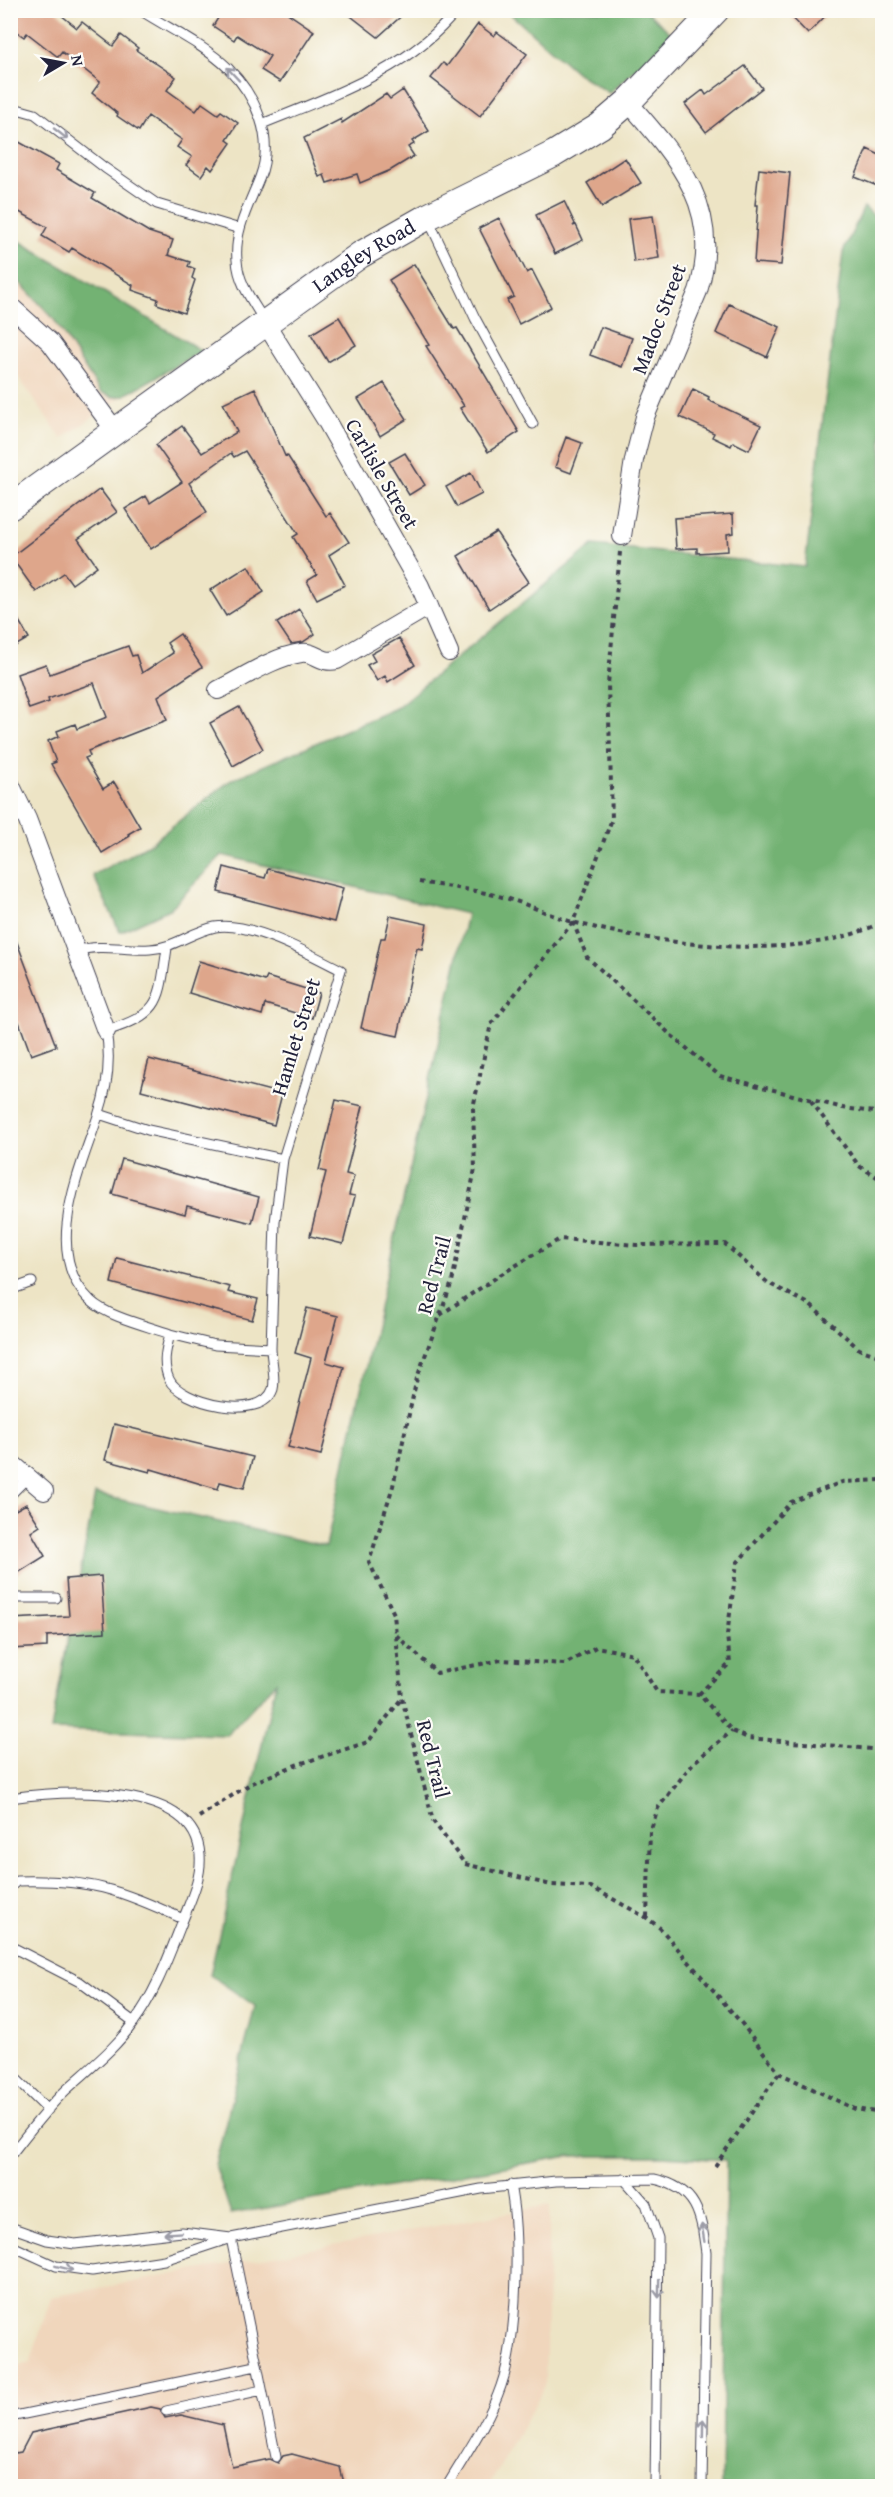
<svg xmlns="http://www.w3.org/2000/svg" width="893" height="2497" viewBox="0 0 893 2497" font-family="'Gentium Book Plus',serif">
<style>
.built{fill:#f0d6bc}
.forest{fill:#73b273;stroke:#4a6a57;stroke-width:1.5}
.building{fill:#dea68b}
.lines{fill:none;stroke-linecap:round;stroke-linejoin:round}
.lane-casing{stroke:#403f50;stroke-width:11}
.street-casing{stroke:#403f50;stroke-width:20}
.secondary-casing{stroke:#403f50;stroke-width:28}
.path{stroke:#403f50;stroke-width:4;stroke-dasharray:4.5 4.5;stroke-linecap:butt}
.lane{stroke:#fff;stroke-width:9}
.street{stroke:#fff;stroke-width:18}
.secondary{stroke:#fff;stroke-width:26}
.oneway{stroke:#9c9ca7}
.labels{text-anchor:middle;stroke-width:4.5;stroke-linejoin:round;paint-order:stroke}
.street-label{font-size:21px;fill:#22223b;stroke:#fdfcf7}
</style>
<rect width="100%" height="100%" fill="#fdfcf7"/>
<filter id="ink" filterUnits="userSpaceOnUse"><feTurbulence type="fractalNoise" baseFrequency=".0167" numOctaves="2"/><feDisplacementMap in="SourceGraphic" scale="12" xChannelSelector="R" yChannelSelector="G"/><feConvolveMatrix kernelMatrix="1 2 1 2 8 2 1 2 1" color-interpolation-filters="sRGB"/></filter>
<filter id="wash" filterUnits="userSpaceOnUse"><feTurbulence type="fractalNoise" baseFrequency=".008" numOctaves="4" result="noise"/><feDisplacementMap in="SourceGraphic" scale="24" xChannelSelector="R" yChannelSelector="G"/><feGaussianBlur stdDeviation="1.35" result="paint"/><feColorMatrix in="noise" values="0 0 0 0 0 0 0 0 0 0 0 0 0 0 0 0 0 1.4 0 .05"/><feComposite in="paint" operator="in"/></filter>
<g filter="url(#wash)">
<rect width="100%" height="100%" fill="#ede4c5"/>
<path class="built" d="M10,273L53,318L100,392L113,397L123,396L62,439L11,367Z
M550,2205L545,2386L489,2486H11V2367L30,2363L51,2297Z"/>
<path class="forest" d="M507,11H646L673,35L609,93L577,73Z
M864,207L882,223V2486H722L726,2160L663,2156H569L231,2214L215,2165L255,2006L210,1975L276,1682L227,1735L51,1730L95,1494L326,1546L467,914L222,855L170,909L120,932L93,875L151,843L231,780L396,708L593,545L805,567L843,252Z
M11,236L202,351L123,396L113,397L100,392L53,318L11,273Z"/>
<g id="blocks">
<path class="building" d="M10,10H55L77,28L82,22L113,46L121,35L138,48L136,50L176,77L167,90L196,111L202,103L218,114L221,111L238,123L227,140L231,143L212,170L208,166L201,176L186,165L192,157L177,147L182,140L148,116L139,131L117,116L118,114L92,93L100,82L62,52L58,57L27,33L24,37L10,27Z
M223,10H283L314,31L280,82L261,70L270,56L237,35L234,40L213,26Z
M343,10H408L378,37Z
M785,10H831L808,34Z
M478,24L494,36L497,32L527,54L480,116L431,78L443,63L447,66Z
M745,66L762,88L706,132L685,104L703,90L706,95Z
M403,90L429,131L412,141L414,144L408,147L414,156L391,170L360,183L357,174L327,183L324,175L319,177L304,138L341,119L342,123L386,94L390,99Z
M10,137L59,164L56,170L95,193L92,198L149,232L173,240L168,255L190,262L188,266L195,269L192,278L195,280L184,313L157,304L158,299L132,290L133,285L72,248L69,252L42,236L47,227L10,207Z
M867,149L882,156V188L855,177Z
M625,158L641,183L602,207L587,183Z
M759,169L790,173L781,265L754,263L758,205H755Z
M564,201L575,224L573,226L576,225L583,240L555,254L536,215Z
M653,216L659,258L634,262L628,219Z
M499,218L527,273L532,270L551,307L519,324L507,300L514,297L479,228Z
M414,264L454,329L457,328L519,432L488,452L460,408L464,406L426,346L429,345L389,280Z
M729,304L780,327L767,357L716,333Z
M339,317L356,345L328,362L311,334Z
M601,327L632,338L622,367L590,355Z
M384,383L407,419L380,436L358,399Z
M255,388L285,456L287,455L326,516L330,513L349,542L329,555L345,585L317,599L307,581L317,575L293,537L298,534L245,451L234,457L231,453L189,483L207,512L151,549L125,509L146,496L150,503L182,482L156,445L182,426L202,453L237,432L223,403Z
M693,389L709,397L708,400L761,425L749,450L733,442L731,446L712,437L714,433L680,417Z
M566,437L582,443L571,473L555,467Z
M405,453L425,485L409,495L389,462Z
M471,473L482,494L457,507L446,487Z
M100,489L117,512L78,539L97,566L72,584L64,573L36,592L11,557Z
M733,514L734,533L727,534L728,551L697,553V548L676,549L674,518Z
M496,532L529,582L489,609L458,556Z
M248,566L264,592L226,616L210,590Z
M10,606L29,638L10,649Z
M299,609L315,634L303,642L291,644L277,623Z
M180,634L202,667L158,696L167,720L88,751L90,756L85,758L103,789L114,782L140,827L128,834L130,836L102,853L51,764L56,762L48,741L59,736L57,731L75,724L77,729L107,717L94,683L48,699L49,702L29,709L17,674L46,664L50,674L128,646L132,656L136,655L142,673L173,653L167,643Z
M399,638L415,665L388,682L385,676L377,681L367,665L375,661L371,654Z
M239,707L263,749L233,766L210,723Z
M224,867L265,878L268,869L343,888L334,922L218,892Z
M390,916L427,924L422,949L417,948L398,1036L361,1028L381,938H385Z
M12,929L56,1046L31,1055L19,1022L14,1024L10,1014Z
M199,961L265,981L267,977L319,993L312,1018L265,1004L262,1015L189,993Z
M149,1059L282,1094L274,1125L141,1090Z
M336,1100L363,1106L346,1174L354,1176L349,1195L355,1196L343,1244L310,1236L326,1172L319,1170Z
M122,1159L259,1197L252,1223L187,1206L185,1214L112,1194Z
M117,1258L230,1287L228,1292L258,1299L252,1320L111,1283Z
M307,1308L338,1316L326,1362L344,1367L321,1455L288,1447L311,1358L295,1353Z
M114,1424L253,1457L244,1488L220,1482L218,1489L151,1469L150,1472L105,1460Z
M26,1504L40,1526L31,1532L45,1556L10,1578V1513Z
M101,1576L105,1632L47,1636V1647L10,1649V1619L69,1616L66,1579Z
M151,2407L160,2409L165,2418L181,2415L223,2425L232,2467L269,2459L278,2463L283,2456L292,2454L340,2467L345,2487H10V2454L21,2452L31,2433Z"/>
</g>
</g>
<g filter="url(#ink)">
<use href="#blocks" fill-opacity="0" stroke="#403f50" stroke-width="1.5"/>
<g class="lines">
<defs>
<path id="lane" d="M140,10C169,29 203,44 228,68C256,96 275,138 260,177C250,203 234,230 237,260C238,283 253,302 265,322
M10,107L35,114L105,168L157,204L240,229
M262,124C331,96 409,70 457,10
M428,219L475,318L533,424
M167,948C159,1002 162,1013 106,1031C111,1058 107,1089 98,1116C81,1168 40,1254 91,1301C108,1317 148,1326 170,1334C166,1349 162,1364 169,1379C179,1403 262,1423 273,1389C276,1378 271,1359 271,1348L215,1345L170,1334
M76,951C102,943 125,951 150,949C174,948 191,932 215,927C251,921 310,954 341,970L283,1159
M99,1114L148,1130L283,1159L275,1222L271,1348
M10,1290L32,1282
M10,1495L28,1477
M10,1598H56
M10,1798C61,1791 195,1781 200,1855C202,1879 189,1903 181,1925C168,1958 155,1994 133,2023C115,2049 90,2068 66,2090C45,2110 28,2133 10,2156
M10,1887L17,1881C90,1879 118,1889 183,1919
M10,1946L80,1982L134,2022
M10,2073L48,2110
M624,2179L646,2204L658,2238L655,2486
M10,2227L47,2240L75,2244L182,2232L231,2238
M231,2238L276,2457
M10,2245L56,2266L92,2271L164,2260L231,2238L481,2189L556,2181L654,2179C697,2188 701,2214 706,2253L702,2486
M166,2411L262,2390
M10,2417L256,2366
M447,2486C466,2454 489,2421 501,2386C518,2338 520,2234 510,2185"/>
<path id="street" d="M10,306L50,342L117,433
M266,324L326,420L420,586L449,652
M622,536L634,460L645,417L698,291C724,210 678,159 628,102
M218,690C243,678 273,657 301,653C316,651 320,664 337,660L429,606
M10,784L27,819L106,1031
M10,1462L44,1491"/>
<g id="secondary">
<path id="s1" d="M10,507L360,255L427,217L554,154L600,126L628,102L716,10"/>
</g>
</defs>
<use href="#lane" class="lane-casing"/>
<use href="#street" class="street-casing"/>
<use href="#secondary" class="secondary-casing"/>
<path class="path" d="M620,552L608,684L612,819L573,922L491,1024L473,1108L475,1169L452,1282L417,1378L393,1486L369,1562L394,1614L402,1698L433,1821L465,1864L551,1885L591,1887L647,1918L660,1928L743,2025L779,2073L855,2109L882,2113
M419,882C448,887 480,890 509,899C530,905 551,916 573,922C658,945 802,964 882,922
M573,922L587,957L672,1036L720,1076L843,1108L882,1113
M811,1101L859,1166L882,1180
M440,1315L500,1275L560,1239L637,1245L725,1244L768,1283L809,1304L859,1349L882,1357
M396,1635L437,1673L501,1660L565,1664L596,1647L633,1654L657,1692L699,1694L732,1731L748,1738L882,1750
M699,1694L730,1663L727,1635L737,1563L791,1502L842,1482L882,1480
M199,1817L250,1784L296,1765L368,1742L402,1698
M647,1917L650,1832L658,1808L693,1763L732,1731
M715,2166L779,2073"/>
<use href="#lane" class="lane"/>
<use href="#street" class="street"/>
<use href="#secondary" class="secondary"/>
</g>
<defs><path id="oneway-shaft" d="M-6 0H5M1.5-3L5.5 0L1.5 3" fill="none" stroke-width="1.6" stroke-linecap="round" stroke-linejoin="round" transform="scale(1.5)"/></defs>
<g class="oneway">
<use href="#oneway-shaft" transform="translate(233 74) rotate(-133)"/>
<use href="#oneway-shaft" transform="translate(61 134) rotate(38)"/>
<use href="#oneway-shaft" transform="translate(173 2233) rotate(176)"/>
<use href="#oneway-shaft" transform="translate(703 2233) rotate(-99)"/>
<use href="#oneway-shaft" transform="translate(64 2268) rotate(14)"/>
<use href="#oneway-shaft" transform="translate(659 2289) rotate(91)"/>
<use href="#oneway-shaft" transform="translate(703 2428) rotate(-89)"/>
</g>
</g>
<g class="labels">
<g class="street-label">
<text dy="7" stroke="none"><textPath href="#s1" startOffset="434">Langley Road</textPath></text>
<text transform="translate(659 319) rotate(-69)" y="7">Madoc Street</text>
<text transform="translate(382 474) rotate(60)" y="7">Carlisle Street</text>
<text transform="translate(296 1037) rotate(-73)" y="7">Hamlet Street</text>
<text transform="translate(434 1275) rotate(-75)" y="7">Red Trail</text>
<text transform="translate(433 1759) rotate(76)" y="7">Red Trail</text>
</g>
</g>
<rect width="893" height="2497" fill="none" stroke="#fdfcf7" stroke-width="36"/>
<g transform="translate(63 63) rotate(80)" stroke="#fdfcf7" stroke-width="4.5" paint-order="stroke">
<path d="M0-4.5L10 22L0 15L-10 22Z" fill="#22223b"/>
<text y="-9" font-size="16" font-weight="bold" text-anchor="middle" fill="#22223b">N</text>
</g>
</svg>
